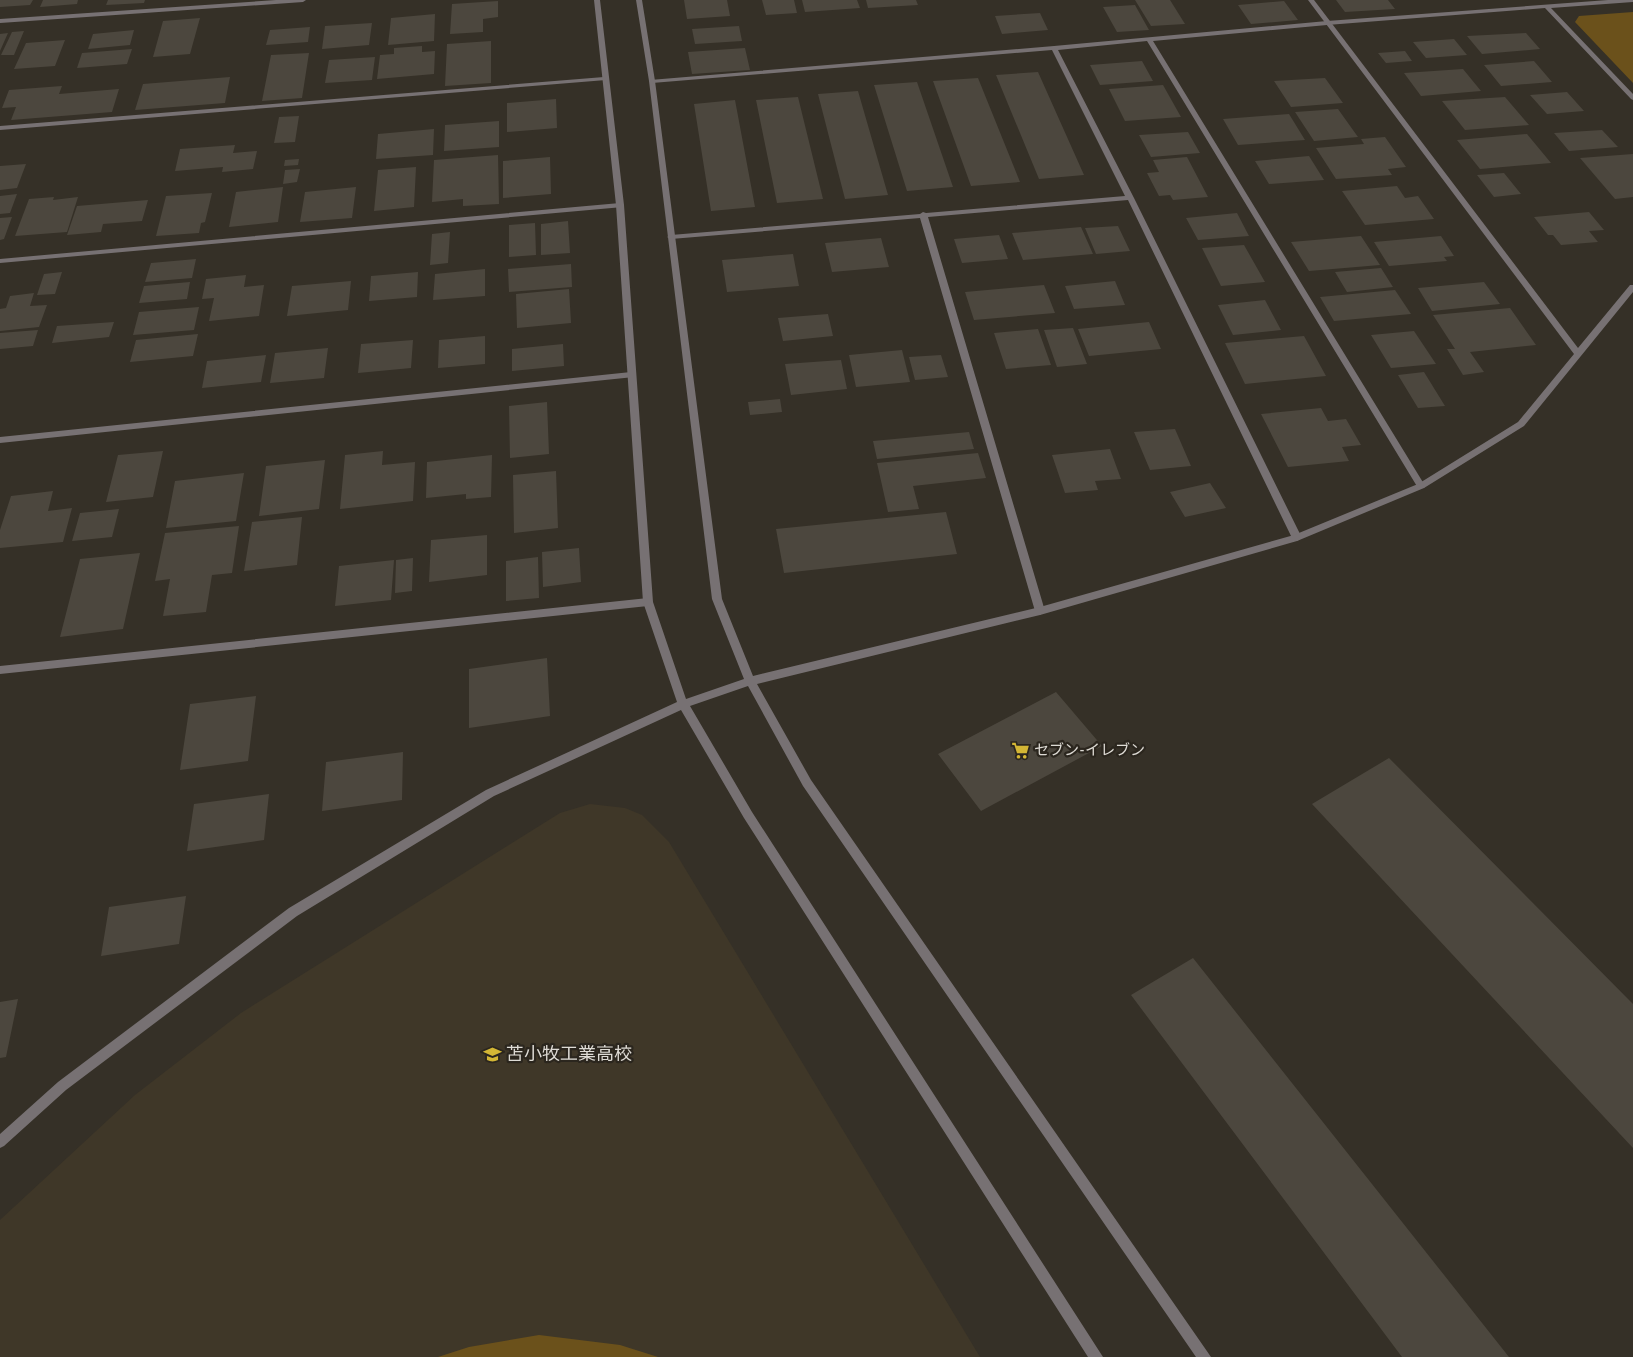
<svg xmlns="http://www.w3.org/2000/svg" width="1633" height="1357" viewBox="0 0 1633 1357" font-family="Overpass,'Noto Sans JP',sans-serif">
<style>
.built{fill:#3f3728}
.green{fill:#6b511b}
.building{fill:#4c473e}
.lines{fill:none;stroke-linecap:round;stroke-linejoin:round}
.minor{fill:#777173;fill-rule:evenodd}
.tertiary{fill:#777173;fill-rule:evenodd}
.labels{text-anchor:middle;stroke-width:4.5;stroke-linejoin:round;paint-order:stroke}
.poi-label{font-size:15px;fill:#dedbd5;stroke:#2b261e;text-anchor:start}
.near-poi-label{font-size:18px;fill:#dedbd5;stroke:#2b261e;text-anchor:start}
</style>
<rect width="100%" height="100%" fill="#353027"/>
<path class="built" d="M590,804L625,808L642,815L669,842L980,1357H0V1220L135,1095L241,1013L560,813Z"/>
<path class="green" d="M1633,12V83L1575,22L1579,16Z
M539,1335L620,1345L658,1357H438L469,1347Z"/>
<path class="building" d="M0,0H33L30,5L0,7Z
M43,0H78L77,4L40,7Z
M108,0H145L144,3L106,5Z
M684,0H727L730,16L687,19Z
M762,0H794L797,13L766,15Z
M802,0H857L860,8L805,12Z
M866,0H916L918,5L868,8Z
M1135,0H1170L1185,24L1151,26Z
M1336,0H1388L1395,9L1345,12Z
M498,1V17L483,19V32L450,34L452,4Z
M1284,1L1298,20L1251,24L1238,5Z
M1135,5L1149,30L1117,32L1103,7Z
M1040,13L1048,30L1002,34L995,16Z
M435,14L434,41L388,45L391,18Z
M200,18L190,54L153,57L163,21Z
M372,23L369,45L322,49L325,26Z
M739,26L742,41L695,44L692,29Z
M310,27L308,42L266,45L270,30Z
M134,30L130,45L88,49L93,34Z
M24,31L14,55H1L12,32Z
M8,33L0,51V34Z
M1526,33L1540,49L1482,54L1467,36Z
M1454,39L1467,55L1426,58L1413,42Z
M65,40L55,66L14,69L26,43Z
M491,41V83L445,86L447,44Z
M422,46V52L435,51L434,74L377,79L380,55L394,54V48Z
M745,48L750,70L692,74L688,52Z
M132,49L127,64L77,68L82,53Z
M1405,51L1412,61L1386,63L1378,53Z
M309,53L302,98L262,101L271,55Z
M375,57L372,80L325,83L329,60Z
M1142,61L1153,81L1100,85L1090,65Z
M1534,61L1552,82L1501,86L1484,65Z
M1463,69L1481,91L1421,96L1404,73Z
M1038,72L1084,175L1039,179L996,75Z
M230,77L225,103L135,110L143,84Z
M978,78L1020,182L971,186L933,81Z
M1325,78L1343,103L1291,107L1274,81Z
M917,82L953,187L907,191L874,85Z
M1163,85L1181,117L1125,121L1109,89Z
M62,86L59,94L119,89L112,112L11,120L16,107L2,108L9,90Z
M858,91L888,195L845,199L818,94Z
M1567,92L1584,111L1547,114L1530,95Z
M798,97L823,199L777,203L756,100Z
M1505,97L1529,125L1465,130L1442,101Z
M556,99L557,128L507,132V103Z
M735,100L755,207L711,211L694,104Z
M1338,109L1358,137L1314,141L1295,112Z
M1289,114L1305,140L1238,145L1223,119Z
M299,116L295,142L274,143L279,117Z
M499,121V147L444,151L445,125Z
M434,129L433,155L376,159L378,134Z
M1602,130L1618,147L1569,151L1554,133Z
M1188,132L1200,153L1151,157L1139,135Z
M1527,134L1551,163L1480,169L1457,140Z
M1385,137L1406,167L1388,169L1392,175L1336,179L1316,148L1364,144L1361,139Z
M235,145L233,153L257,151L253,169L222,172L223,167L175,171L180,149Z
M1633,154V197L1615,199L1580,158Z
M498,155L499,204L463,206V199L432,202L434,160Z
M1309,156L1324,180L1269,184L1255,161Z
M550,157L551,194L503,198V161Z
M1187,157L1208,197L1173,200L1170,195L1159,196L1147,173L1159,172L1153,160Z
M299,159L298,165L284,166L285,160Z
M26,164L17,188L0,190V166Z
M416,167L414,207L374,211L378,170Z
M300,169L297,182L283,184L285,170Z
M1504,173L1521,194L1494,197L1477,175Z
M1397,186L1405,198L1418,196L1434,219L1365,225L1342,191Z
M283,187L278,222L229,227L236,192Z
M356,187L352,218L300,222L305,192Z
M212,193L205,222L201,223L199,233L156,236L166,196Z
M17,194L10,213L0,214V196Z
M54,197L53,200L78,197L67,232L15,236L29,199Z
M148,200L142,221L103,224L101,232L67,235L77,206Z
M1589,212L1604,230L1589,231L1598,242L1561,245L1553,235H1548L1534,217Z
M1237,213L1249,236L1198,240L1186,218Z
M12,217L4,239L0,240V218Z
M568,221L570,253L541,255V224Z
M535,223L536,255L509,257V225Z
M1118,226L1130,251L1096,254L1085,228Z
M1081,227L1093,254L1023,260L1012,233Z
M450,232L448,263L430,265L432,234Z
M999,235L1008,259L962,263L954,239Z
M1361,236L1380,265L1309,271L1291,242Z
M1441,236L1454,256L1444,257L1447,261L1389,266L1374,242Z
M881,238L889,267L832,272L825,243Z
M1244,245L1265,282L1221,286L1202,248Z
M793,254L799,286L727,292L722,260Z
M196,259L192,278L145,282L151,263Z
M571,264L572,287L509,292L508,269Z
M1381,268L1393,287L1347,292L1335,272Z
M485,269V296L433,300L435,274Z
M62,272L55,294L37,295L44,274Z
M418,272L417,297L369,301L371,276Z
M246,275L244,287L264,285L259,316L209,321L214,298L202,299L206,279Z
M351,281L348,310L287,316L292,286Z
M1115,281L1125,305L1074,309L1065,286Z
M190,282L187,299L139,303L144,286Z
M1484,282L1500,304L1432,311L1418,288Z
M1044,285L1055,313L974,320L965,292Z
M569,289L571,323L517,328L516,294Z
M1395,290L1411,314L1334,321L1320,297Z
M34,293L30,306L47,305L39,327L0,331V309L6,308L10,296Z
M1265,300L1281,330L1233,335L1218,305Z
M199,307L194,330L133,335L139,312Z
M1510,308L1536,345L1470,352L1484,372L1463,375L1447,349H1455L1433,315Z
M828,314L833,336L783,341L778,318Z
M114,322L109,337L52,343L57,326Z
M1149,322L1161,349L1089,356L1078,329Z
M1073,328L1087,364L1057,367L1044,330Z
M1038,329L1051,365L1006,369L994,333Z
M38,330L33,346L0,349V333Z
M1414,331L1436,364L1391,368L1371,335Z
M198,334L193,356L130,362L136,340Z
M485,336V364L438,368L439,340Z
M1304,336L1326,376L1245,384L1225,343Z
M413,340L411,368L358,373L361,344Z
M563,344L564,366L512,371V349Z
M328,348L324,378L270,383L275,353Z
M902,350L910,382L856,387L849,355Z
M266,355L261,382L202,388L207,361Z
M941,355L948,377L915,380L909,357Z
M841,360L847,389L791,395L785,364Z
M1424,372L1445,406L1418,408L1398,375Z
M780,399L782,412L750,415L748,402Z
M547,402L549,454L510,458L509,406Z
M1321,408L1328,421L1346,419L1361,445L1342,447L1349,461L1288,467L1261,414Z
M1175,429L1191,466L1150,470L1134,432Z
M969,432L974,449L877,459L873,441Z
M1110,449L1121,479L1095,481L1098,490L1065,493L1052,455Z
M163,451L153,497L106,502L118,455Z
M383,451L382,465L415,462L413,501L340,509L345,455Z
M978,453L986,478L913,486L919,509L888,512L877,463Z
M492,455L491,497L466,499V494L426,498L427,462Z
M325,460L319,509L259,516L266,466Z
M556,471L558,528L514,533L513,475Z
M244,473L236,521L166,528L175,481Z
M1210,483L1226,508L1185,517L1170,492Z
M53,491L48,511L72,508L63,542L0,548V530L11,496Z
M119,509L112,537L72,541L80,513Z
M946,512L957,554L784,573L776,529Z
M302,517L297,565L244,571L252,522Z
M239,526L232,573L212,575L206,612L163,616L170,579L155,581L165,533Z
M487,535V575L429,582L431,540Z
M579,548L581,582L543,587L542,552Z
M140,553L123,629L60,637L80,559Z
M538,557L539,598L506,601V561Z
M413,558L412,591L395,593L396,560Z
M394,560L391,600L335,606L339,566Z
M547,658L550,716L469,728V669Z
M1056,692L1102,746L981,811L938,754Z
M256,696L248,761L180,770L190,704Z
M403,752L402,800L322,811L326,762Z
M1389,758L1633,1004V1148L1312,804Z
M269,794L264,840L187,851L194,804Z
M186,896L179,944L101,956L109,907Z
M1193,958L1509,1357H1402L1131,995Z
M18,999L6,1057L0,1058V1002Z"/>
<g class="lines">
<path class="minor" d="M276,0H306L303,2L0,23V19Z
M1608,0H1633V2L1551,8L1633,94V100L1631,99L1545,8L1327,25L1153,41L1424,484L1425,486L1424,488H1418L1147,41L1058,50L1134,198L1302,538L1297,541L1292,538L1128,200L928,217L1045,611L1040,615L1035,611L920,218L671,239L667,237L671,235L920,214L923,212L926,213L1125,196L1052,50L652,83L649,81L650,80L1054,46L1327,21Z
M604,77L606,78V80L0,130V126Z
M620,203L624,205L623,207L0,263V259Z
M631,372L635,375L634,377L0,443V437Z
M648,598L653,602L648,606L0,674V666Z"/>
<path class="tertiary" d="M594,0H600L624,205L653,602L686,699L744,679L712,599L649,81L636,0H642L655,81L722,599L753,676L1040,607L1294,535L1418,484L1518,422L1574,354L1308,0H1314L1578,348L1630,285H1633V292L1524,426L1424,488L1297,541L1040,615L757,684L811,780L1211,1357H1196L803,786L748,686L690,706L752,812L1103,1357H1088L744,818L681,710L494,796L297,916L66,1090L4,1146L0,1148V1134L58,1082L289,908L486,790L677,702L643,602L616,205Z"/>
</g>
<defs>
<symbol id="supermarket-bare" viewBox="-9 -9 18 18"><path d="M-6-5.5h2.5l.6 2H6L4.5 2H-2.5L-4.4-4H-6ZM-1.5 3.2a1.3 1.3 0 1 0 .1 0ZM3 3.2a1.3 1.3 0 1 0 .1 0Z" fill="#d3b635" stroke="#2b261e" stroke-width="2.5" paint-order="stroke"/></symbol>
<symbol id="school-bare" viewBox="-9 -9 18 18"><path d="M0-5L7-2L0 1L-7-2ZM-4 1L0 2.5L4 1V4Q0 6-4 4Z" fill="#d3b635" stroke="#2b261e" stroke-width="2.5" paint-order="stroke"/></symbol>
</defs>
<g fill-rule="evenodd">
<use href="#supermarket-bare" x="1008" y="738" width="25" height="25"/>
<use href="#school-bare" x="480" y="1042" width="25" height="25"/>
</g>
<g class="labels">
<g class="poi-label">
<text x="1034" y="755">セブン-イレブン</text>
</g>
<g class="near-poi-label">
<text x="506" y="1060">苫小牧工業高校</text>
</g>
</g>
</svg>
